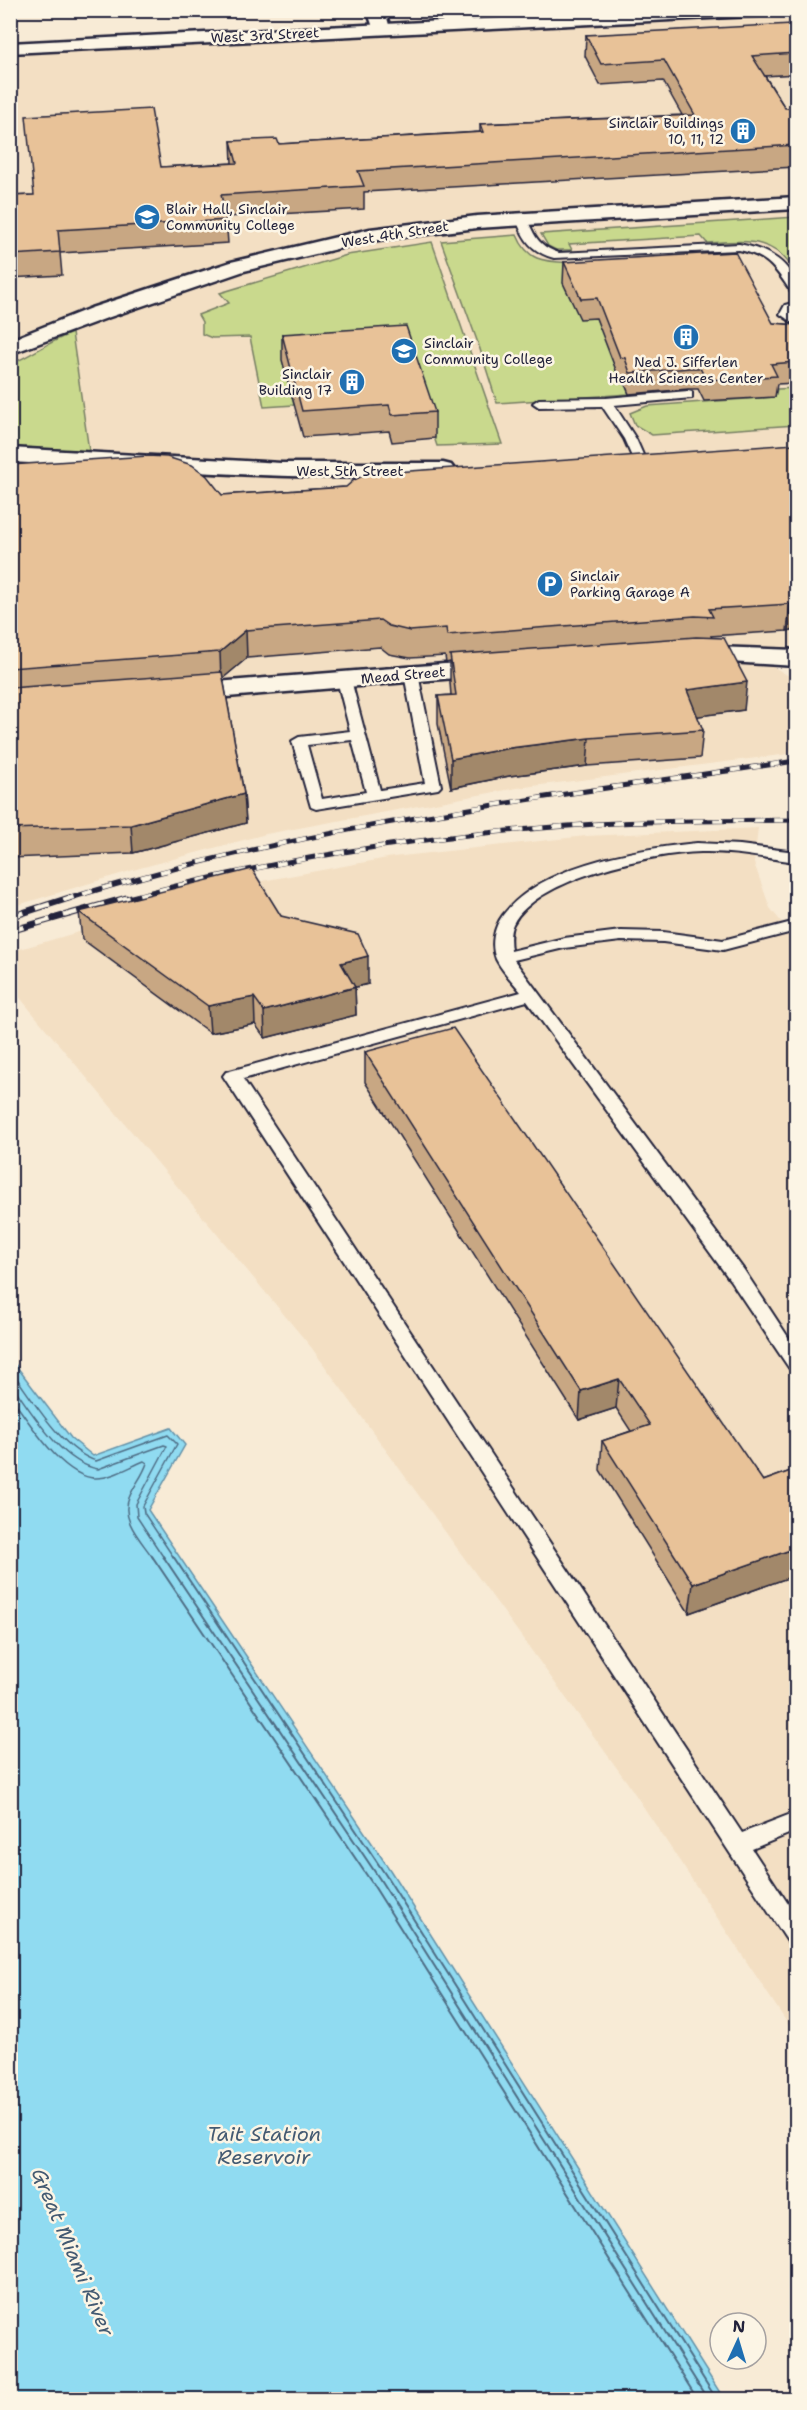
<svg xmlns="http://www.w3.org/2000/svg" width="807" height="2410" viewBox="0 0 807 2410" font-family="'Shantell Sans',sans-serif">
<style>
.built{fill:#f3dfc3}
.green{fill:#c9d98d;stroke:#767e64;stroke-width:1.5}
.water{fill:#90dbf1;stroke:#6491a8;stroke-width:1.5}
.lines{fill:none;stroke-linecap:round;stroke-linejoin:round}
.shore-far1{stroke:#4e6c84;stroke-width:1.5}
.shore{stroke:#4e6c84;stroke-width:2}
.lane-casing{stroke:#22223b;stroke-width:4}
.street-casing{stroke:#22223b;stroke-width:5}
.secondary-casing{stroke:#22223b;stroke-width:5}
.primary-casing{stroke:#22223b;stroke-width:5}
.lane{fill:#fcf5e5;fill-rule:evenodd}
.street{fill:#fcf5e5;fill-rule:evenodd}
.secondary{fill:#fcf5e5;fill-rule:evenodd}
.primary{fill:#fcf5e5;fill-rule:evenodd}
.rail-far1-casing{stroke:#22223b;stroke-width:5}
.rail-casing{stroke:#22223b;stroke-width:7}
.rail-far1{stroke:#fcf5e5;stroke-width:4;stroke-dasharray:10;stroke-linecap:butt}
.rail{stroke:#fcf5e5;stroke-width:4.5;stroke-dasharray:14;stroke-linecap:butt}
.wall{fill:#c8a783;stroke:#22223b;stroke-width:1.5}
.shaded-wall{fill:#a2886a;stroke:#22223b;stroke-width:1.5}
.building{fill:#e8c298;stroke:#22223b;stroke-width:1.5}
.labels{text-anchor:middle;stroke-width:5;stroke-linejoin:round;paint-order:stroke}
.far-street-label{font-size:14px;fill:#22223b;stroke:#fcf5e5}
.far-poi-label{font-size:14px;fill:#22223b;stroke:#fcf5e5;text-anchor:start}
.near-water-label{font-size:20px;font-style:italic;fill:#435a72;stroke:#fcf5e5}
</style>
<rect width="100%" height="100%" fill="#f8ebd6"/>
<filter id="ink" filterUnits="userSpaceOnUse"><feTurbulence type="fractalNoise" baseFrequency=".0167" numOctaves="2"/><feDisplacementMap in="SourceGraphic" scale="12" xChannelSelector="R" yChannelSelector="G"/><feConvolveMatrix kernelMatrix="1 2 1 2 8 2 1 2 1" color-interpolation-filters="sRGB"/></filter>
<g filter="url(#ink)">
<path class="built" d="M772,11H796V658L11,706V48Z
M742,661L772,666L789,676L796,689V731L789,754L517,788L266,834L140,868L11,907V713L625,664Z
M758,828L754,863L770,908L796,940V2036L627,1782L311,1347L11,987L10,952L240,885L393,857L586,836Z"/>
<path class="green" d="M796,217V273C774,236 746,241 707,243L701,236L569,244L572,250H556L548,246L541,234Z
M517,235C529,265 549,261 577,263L584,281L564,283L596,318L629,394L497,403L479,346L441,241Z
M432,242L502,444L437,446L406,351L283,360L294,405L264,407L250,337L212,338L202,334V322L198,315L229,303L220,293L347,255Z
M72,333L89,451L11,447V364C32,355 50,341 72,333Z
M796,388V425L652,435L635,425L630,413L647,406L775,397L777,389Z"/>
<path class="water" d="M11,1359L71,1438L93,1456L171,1428L185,1445L148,1510L390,1870L724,2399H11Z"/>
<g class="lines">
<path class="shore-far1" d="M10,1369C32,1398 61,1450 96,1461L168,1435L177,1444L143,1506L144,1513L174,1558
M10,1382C31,1411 61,1463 98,1469L164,1445L167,1446L136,1504L137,1517L164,1558
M10,1396C28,1420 62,1478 96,1478C112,1478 129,1467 144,1461L147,1463C143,1476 134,1485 129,1498C120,1520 141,1540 153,1558"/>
<path class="shore" d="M152,1556L372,1883L698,2400
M163,1556L379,1878L708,2400
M173,1556L385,1874L717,2400"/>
<defs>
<path id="lane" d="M521,216C535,222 528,243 559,253L739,244C766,249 796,263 796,294L792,293C776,270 769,256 739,250L554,258C532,252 524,240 516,219Z
M796,302V308L792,313L796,316V325L780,314L785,305Z
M688,391L692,392V398L614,405L636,439L644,457L638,461L632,457L624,439L602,406L539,407L533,403L539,399L606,398Z
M411,670L418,674L441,786L438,789L316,809L311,807L292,741L299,737L350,731L337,680L344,676L351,680L380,790L425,783L404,674ZM352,740L366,792L322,799L307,745Z
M697,843L740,845L796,852V862C764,858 733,851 701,852C653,853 537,878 513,924C509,932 510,942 511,951L564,938L621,931L663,932L723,940L796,921V931L723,950L663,942L621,941L564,948L514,960L744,1270L796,1349V1370L789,1368L730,1280L527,1001L243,1079L742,1833L796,1812V1831L752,1849L796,1916V1945L788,1942L223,1076L226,1072L521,992C513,982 502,971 496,959C490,945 494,927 503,915C542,864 637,849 697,843Z"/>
<path id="street" d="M367,10H385L390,29L387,33H375Z"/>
<path id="secondary" d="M687,646L796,650V666L678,659L674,654L678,649Z
M495,660L504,662L508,668L504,674L179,701L170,699L166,693L170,687L179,685Z"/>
<path id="primary" d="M657,10H780L772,15L10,53V43Z
M796,197V209L477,228L370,241L244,271L107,318L10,354V340L91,308L231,262L370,229L477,216Z
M10,448L281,463H443L451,465L455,470L451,475L443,477C298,481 155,469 10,462Z"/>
</defs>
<use href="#lane" class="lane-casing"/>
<use href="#street" class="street-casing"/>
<use href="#secondary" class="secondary-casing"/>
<use href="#primary" class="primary-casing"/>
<use href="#lane" class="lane"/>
<use href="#street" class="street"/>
<use href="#secondary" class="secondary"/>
<use href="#primary" class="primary"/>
<defs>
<path id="rail-far1" d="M64,900C302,825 551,797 796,761
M120,900C271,860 427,835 582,825C653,820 725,821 796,820"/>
<path id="rail" d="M10,917L69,898
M10,931L126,898"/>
</defs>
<use href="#rail-far1" class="rail-far1-casing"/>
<use href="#rail" class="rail-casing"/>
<use href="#rail-far1" class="rail-far1"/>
<use href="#rail" class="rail"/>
</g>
<path class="wall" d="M796,30V74L765,76L785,108H796V167L364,192V209L226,217L228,243L60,253L62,275L10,278V196L34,195L161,167L232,163L231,141L279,144L480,132V124L682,115L663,81L600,85L585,56L586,35Z
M564,262L773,323L796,325V383L777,384L775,397L704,401L698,389H688L629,394L623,379L619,378L596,318L580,319L563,283Z
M282,334L435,412V438L392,442L389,431L303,437L282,360Z
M796,444V629L787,631L711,636L744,710L697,716L703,730L700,758L587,766L509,776L451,788L438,724V696L451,695L450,683V662L446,663L445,656L410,658L389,654L380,647L247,658L223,678L244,794L246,823L133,853L10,858V465L222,495L346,487Z
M79,912L281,916L368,984L355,987L356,1015L265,1038L255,1024L210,1033L82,939Z
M365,1052L763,1481L796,1469V1575L689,1613L600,1470L602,1441L631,1431L616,1408L579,1420L365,1082Z"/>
<path class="shaded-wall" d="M796,602V629L787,631L790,604Z
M246,630L247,658L221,680L220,652Z
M747,682L744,710L685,718L687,690Z
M589,738L587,766L509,776L451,788V759L510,748Z
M244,794L246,823L133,853L131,825Z
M368,956V984L341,991V963Z
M355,987L356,1015L265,1038L264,1011Z
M254,997L255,1024L210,1033L208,1006Z
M619,1379L616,1408L579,1420L581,1391Z
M796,1548V1575L689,1613L693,1584Z"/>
<path class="building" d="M792,24L796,30V53L752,56L785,108H796V145L358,171L364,186L221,195L227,220L58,230L60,252L10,255V196L34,195L26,116L151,109L161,167L237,163L231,141L277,139L279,144L483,132L480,124L695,115L664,60L601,64L586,35Z
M735,252L773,323L796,325V362L771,364L777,376L706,380L700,368H690L630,373L625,358L620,357L597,298L581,299L564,262Z
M406,326L435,412L392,415L389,405L302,411L282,334Z
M796,444V602L790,604L709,609L713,617L695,616L447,635L446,628L410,631L389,626L380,620L246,630L220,652L10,668V465L148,456L167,457L192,465L207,476L222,495L346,487L354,480L367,474Z
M696,637L724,638L747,682L687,690L703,730L589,738L510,748L451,759L438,696L456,695L450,655Z
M222,672L244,794L131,825L10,829V688Z
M252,869L281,916L358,934L368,956L341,963L355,987L264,1011L254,997L208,1006L79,912Z
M453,1028L763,1481L796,1469V1548L693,1584L602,1441L650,1425L619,1379L581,1391L365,1052Z"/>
</g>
<defs>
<symbol id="building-disc" viewBox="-11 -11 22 22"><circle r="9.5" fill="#1f6fb2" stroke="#fcf5e5"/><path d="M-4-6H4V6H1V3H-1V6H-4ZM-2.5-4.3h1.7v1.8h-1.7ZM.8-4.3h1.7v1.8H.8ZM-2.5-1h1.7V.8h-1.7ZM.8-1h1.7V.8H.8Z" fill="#fff"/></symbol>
<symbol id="university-disc" viewBox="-11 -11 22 22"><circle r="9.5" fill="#1f6fb2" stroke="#fcf5e5"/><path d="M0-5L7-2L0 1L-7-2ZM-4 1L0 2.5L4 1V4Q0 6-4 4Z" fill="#fff"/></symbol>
<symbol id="parking-disc" viewBox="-11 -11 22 22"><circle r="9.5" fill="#1f6fb2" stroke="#fcf5e5"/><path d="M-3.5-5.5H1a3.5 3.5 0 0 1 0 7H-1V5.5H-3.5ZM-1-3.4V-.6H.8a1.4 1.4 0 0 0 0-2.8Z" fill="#fff"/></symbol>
</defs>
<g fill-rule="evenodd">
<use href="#building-disc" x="728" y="116" width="30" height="30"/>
<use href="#university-disc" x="132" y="202" width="30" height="30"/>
<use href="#building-disc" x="671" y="322" width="30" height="30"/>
<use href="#university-disc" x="389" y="336" width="30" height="30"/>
<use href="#building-disc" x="337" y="367" width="30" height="30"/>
<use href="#parking-disc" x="535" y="569" width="30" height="30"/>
</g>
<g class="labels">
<g class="far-street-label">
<text transform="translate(265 35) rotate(-3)" y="5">West 3rd Street</text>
<text transform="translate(395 234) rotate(-9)" y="5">West 4th Street</text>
<text x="350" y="476">West 5th Street</text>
<text transform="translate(403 675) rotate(-5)" y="5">Mead Street</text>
</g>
<g class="far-poi-label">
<text x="724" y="128" text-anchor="end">Sinclair Buildings<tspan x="724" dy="16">10, 11, 12</tspan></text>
<text x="166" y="214">Blair Hall, Sinclair<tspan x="166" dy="16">Community College</tspan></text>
<text x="424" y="348">Sinclair<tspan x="424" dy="16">Community College</tspan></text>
<text x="686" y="367" text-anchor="middle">Ned J. Sifferlen<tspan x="686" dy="16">Health Sciences Center</tspan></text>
<text x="332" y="379" text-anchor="end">Sinclair<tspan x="332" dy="16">Building 17</tspan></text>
<text x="570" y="581">Sinclair<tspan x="570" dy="16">Parking Garage A</tspan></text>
</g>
<g class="near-water-label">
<text x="264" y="2141">Tait Station<tspan x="264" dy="23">Reservoir</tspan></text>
<text transform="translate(73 2252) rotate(67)" y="7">Great Miami River</text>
</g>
</g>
<rect width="807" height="2410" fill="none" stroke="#fcf5e5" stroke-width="36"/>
<rect x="18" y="18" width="771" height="2374" fill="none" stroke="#22223b" stroke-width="2" filter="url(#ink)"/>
<g transform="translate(738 2341) rotate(4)"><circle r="28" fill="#fcf5e5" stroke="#a5a1a1" stroke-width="1.5"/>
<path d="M0-4.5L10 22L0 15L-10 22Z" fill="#1f6fb2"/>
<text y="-9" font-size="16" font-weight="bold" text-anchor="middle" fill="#22223b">N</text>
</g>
</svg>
